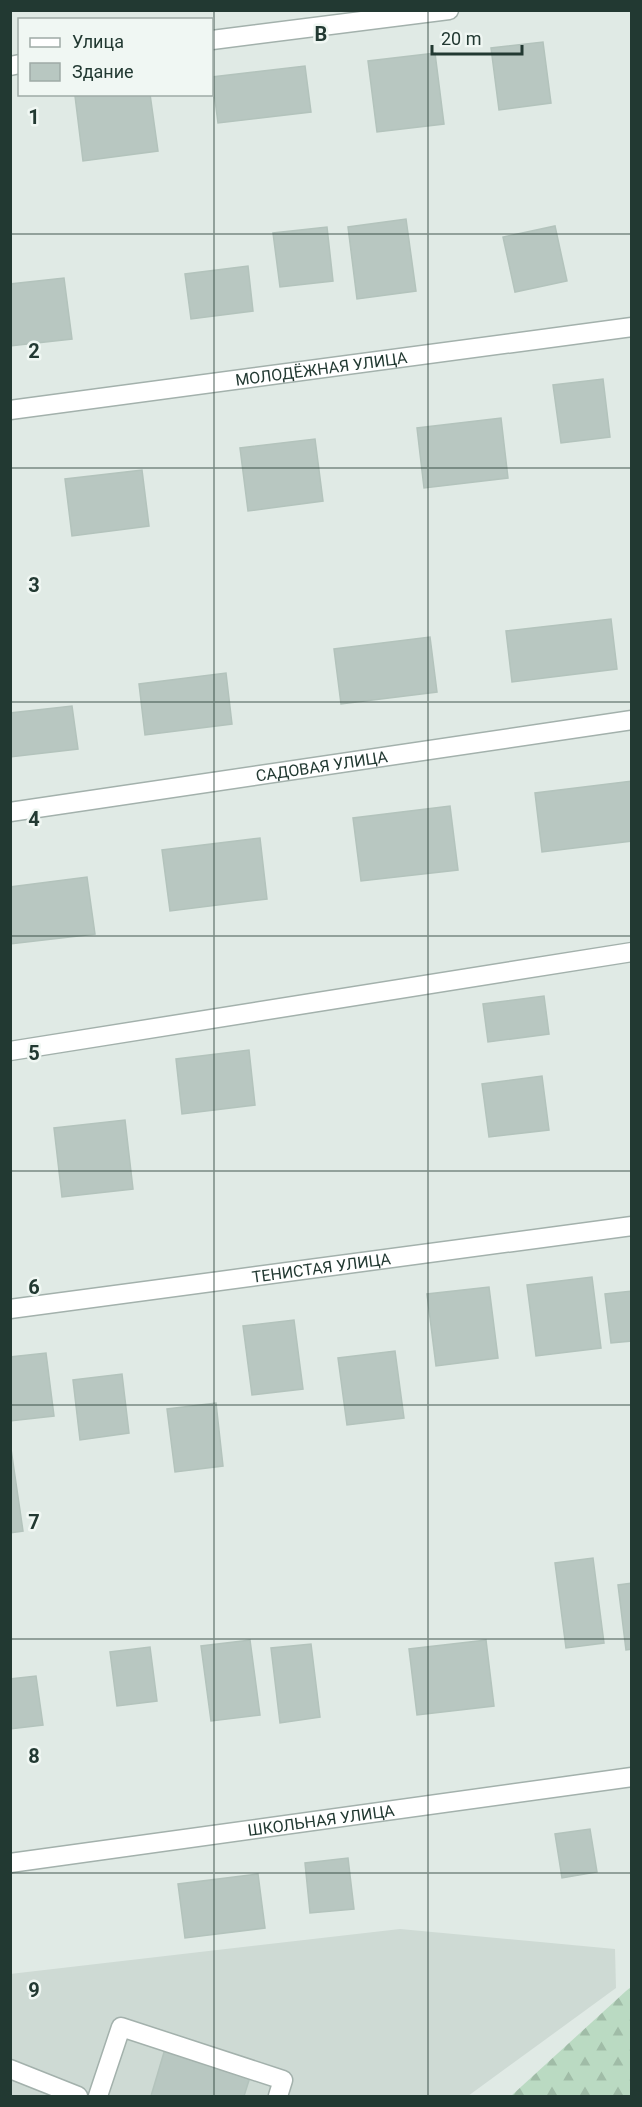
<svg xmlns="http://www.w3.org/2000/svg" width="642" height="2107" viewBox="0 0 642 2107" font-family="Roboto,sans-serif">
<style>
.built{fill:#cedad4}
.forest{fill:url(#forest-firs)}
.building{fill:#b8c7c1;stroke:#b3c3bc;stroke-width:1.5}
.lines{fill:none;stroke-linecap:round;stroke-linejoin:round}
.lane-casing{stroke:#a3b1ac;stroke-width:21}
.street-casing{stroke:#a3b1ac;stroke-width:21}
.lane{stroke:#fff;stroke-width:18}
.street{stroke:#fff;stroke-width:18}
.grid{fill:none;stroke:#223932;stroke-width:1.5;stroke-opacity:0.55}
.labels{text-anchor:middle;stroke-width:5;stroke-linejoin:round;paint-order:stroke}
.street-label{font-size:16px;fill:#223932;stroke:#f0f7f3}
.grid-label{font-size:20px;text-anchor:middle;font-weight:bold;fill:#223932;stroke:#f0f7f3;stroke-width:5;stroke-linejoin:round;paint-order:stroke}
</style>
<defs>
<pattern id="forest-firs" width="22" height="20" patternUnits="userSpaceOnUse" patternTransform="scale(1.5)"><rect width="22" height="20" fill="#badac2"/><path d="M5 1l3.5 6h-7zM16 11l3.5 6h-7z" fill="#a0bca7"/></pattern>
</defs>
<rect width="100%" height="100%" fill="#e0eae5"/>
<path class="built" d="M400,1929L615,1949L616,1988L468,2096H11L10,1974Z"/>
<path class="forest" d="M631,1987V2096H511L626,1991Z"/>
<path class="building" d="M543,42L551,103L499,110L491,48Z
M435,53L444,124L377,132L368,61Z
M305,66L311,112L218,123L212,77Z
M90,94H150L158,151L83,161L75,96Z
M406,219L416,291L357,299L348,227Z
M555,226L567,281L515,292L503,237Z
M327,227L333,281L280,287L273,233Z
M248,266L253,311L191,319L185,274Z
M64,278L72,339L10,346V284Z
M603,379L610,437L561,443L553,385Z
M501,418L508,478L424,488L417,428Z
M315,439L323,501L248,511L240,448Z
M142,470L149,526L72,536L65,479Z
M611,619L617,669L512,682L506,631Z
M430,637L437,692L341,704L334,649Z
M226,673L232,724L145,735L139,684Z
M72,706L78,749L10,757V713Z
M632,781V841L542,852L535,793Z
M450,806L458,870L361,881L353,818Z
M260,838L267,899L170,911L162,850Z
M87,877L95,934L10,944V887Z
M544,996L549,1034L488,1042L483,1004Z
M249,1050L255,1105L182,1114L176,1059Z
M542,1076L549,1130L489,1137L482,1084Z
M125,1120L133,1189L62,1197L54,1128Z
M592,1277L601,1348L536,1356L527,1285Z
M489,1287L498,1358L436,1366L427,1294Z
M632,1291V1341L611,1343L605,1294Z
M294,1320L303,1389L252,1395L243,1326Z
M395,1351L404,1418L347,1425L338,1358Z
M46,1353L54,1416L10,1421V1357Z
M122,1374L129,1433L80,1440L73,1380Z
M216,1403L223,1466L175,1472L167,1409Z
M10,1442L23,1531L10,1533Z
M593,1558L604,1643L566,1648L555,1563Z
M632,1583V1649L626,1650L618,1585Z
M250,1640L260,1715L211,1721L201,1646Z
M486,1640L494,1706L417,1715L409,1649Z
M311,1644L320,1717L280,1723L271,1648Z
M150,1647L157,1701L117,1706L110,1652Z
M36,1676L43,1725L10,1729V1679Z
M590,1829L597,1872L562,1878L555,1834Z
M348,1858L354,1909L310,1913L305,1863Z
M258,1874L265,1928L185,1938L178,1884Z
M165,2049L251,2074L244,2096H151Z"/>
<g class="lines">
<defs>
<path id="lane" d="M10,1051L632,952
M10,2069L78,2096
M98,2096L121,2027L283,2080L278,2096"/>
<g id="street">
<path d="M212,40L449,10"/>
<path d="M10,66L20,64"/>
<path id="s1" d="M10,410L632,327"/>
<path id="s2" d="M10,812L632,720"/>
<path id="s3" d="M10,1309L632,1226"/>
<path id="s4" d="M10,1863L632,1777"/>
</g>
</defs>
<use href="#lane" class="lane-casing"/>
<use href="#street" class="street-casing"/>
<use href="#lane" class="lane"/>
<use href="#street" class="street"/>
</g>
<path class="grid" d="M214,10V2096M428,10V2096M10,234H632M10,468H632M10,702H632M10,936H632M10,1171H632M10,1405H632M10,1639H632M10,1873H632"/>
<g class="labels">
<g class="street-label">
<text dy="6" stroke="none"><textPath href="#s1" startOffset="314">МОЛОДЁЖНАЯ УЛИЦА</textPath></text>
<text dy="6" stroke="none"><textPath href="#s2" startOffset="315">САДОВАЯ УЛИЦА</textPath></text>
<text dy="6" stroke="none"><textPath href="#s3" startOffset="314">ТЕНИСТАЯ УЛИЦА</textPath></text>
<text dy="6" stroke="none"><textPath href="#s4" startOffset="314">ШКОЛЬНАЯ УЛИЦА</textPath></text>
</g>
</g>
<g class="grid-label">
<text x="321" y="41">B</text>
<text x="34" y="124">1</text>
<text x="34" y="358">2</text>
<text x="34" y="592">3</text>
<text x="34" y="826">4</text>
<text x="34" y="1060">5</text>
<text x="34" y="1294">6</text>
<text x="34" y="1529">7</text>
<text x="34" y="1763">8</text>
<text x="34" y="1997">9</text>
</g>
<rect width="642" height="2107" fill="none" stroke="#223932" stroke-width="24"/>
<rect x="18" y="18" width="195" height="78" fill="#f0f7f3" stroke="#9eaba6" stroke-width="1.5"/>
<rect x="30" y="38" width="30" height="9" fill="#ffffff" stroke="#9eaba6" stroke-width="1.5"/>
<text x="72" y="48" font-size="18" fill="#223932">Улица</text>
<rect x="30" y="63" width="30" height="18" fill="#b8c7c1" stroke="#9eaba6" stroke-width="1.5"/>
<text x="72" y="78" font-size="18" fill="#223932">Здание</text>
<path d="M432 45v9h90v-9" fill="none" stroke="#223932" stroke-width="3"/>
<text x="441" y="45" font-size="18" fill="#223932" stroke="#f0f7f3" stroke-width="4.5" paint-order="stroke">20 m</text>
</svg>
